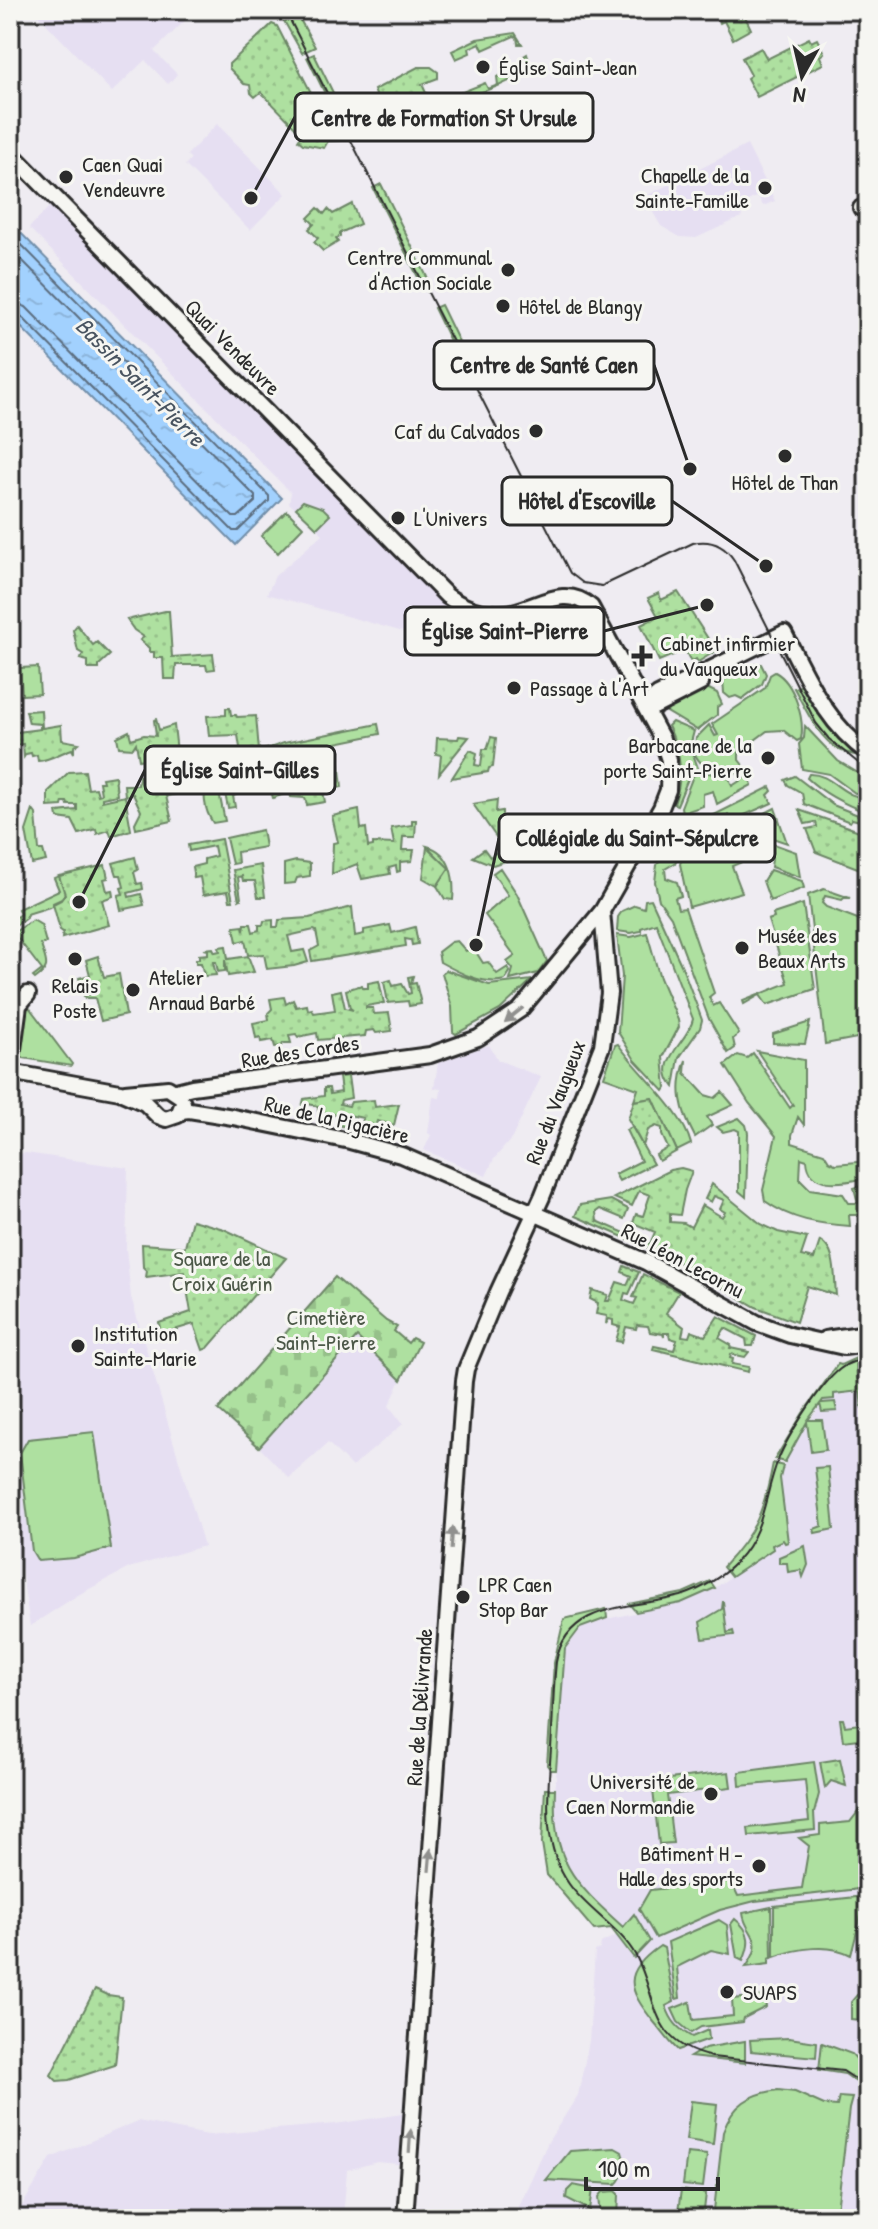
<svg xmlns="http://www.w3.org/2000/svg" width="878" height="2229" viewBox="0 0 878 2229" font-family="'Patrick Hand',sans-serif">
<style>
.built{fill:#e6dff2}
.grass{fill:#aee0a0;stroke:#6c8666;stroke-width:2}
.cemetery{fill:url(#cemetery-stones);stroke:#6c8666;stroke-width:2}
.park{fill:url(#park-dots);stroke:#6c8666;stroke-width:2}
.water{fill:url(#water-ripples);stroke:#728faa;stroke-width:2}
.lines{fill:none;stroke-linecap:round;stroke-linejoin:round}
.shore{stroke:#5b6d7f;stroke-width:2}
.major-casing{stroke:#2b2b2b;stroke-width:20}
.major{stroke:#f6f6f2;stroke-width:14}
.tram{stroke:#2b2b2b;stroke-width:2}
.oneway{fill:#90908e}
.poi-dot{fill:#2b2b2b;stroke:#f6f6f2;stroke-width:3}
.labels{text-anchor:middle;stroke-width:6;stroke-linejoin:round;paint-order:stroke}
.poi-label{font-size:22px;fill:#2b2b2b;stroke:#f6f6f2;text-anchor:start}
.street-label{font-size:22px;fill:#2b2b2b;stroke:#f6f6f2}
.park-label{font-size:22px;fill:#4c5848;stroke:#f6f6f2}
.water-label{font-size:24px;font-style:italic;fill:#495460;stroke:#f6f6f2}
.leader{fill:none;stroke:#2b2b2b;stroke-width:3}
.callout-dot{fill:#2b2b2b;stroke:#f6f6f2;stroke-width:3}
.callout{fill:#f6f6f2;stroke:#2b2b2b;stroke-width:3}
.callout-label{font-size:24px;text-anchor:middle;font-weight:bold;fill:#2b2b2b}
</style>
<defs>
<pattern id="cemetery-stones" width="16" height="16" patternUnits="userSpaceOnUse" patternTransform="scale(2)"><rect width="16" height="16" fill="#aee0a0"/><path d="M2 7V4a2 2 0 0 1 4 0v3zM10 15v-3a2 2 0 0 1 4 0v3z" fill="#96c08a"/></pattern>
<pattern id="park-dots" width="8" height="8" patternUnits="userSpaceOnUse" patternTransform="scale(2)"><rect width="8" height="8" fill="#aee0a0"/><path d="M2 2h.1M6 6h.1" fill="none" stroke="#96c08a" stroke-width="1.8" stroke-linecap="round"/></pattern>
<pattern id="water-ripples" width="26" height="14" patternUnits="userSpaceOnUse" patternTransform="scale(2)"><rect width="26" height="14" fill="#a2d1fe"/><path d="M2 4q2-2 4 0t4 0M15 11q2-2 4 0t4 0" fill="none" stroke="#8cb4da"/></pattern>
</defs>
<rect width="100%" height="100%" fill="#efecf2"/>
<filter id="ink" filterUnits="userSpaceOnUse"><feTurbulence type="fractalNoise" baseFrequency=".0125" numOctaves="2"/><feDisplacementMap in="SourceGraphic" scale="16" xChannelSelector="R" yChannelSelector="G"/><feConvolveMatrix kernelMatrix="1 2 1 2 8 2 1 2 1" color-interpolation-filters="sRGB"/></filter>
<g filter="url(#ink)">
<path class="built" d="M33,10H196L154,51L177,74L173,79L168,84L145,60L112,92Z
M217,124L286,194L250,230L185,165L191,159L187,155Z
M747,145L775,201L763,206L758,196L742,204L745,211L741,213L742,217L696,238L680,237L661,226L644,197Z
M52,204L70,223L81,212L455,593L474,603L508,608L546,593L563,633L551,640L526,647L407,633L267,594L275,576L323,534L289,503L291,493L29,228Z
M489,1045L498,1060L541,1077L512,1138L494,1159L486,1176L424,1150L431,1135L428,1133L433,1097L440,1098L441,1089L434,1088L438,1063Z
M26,1153L128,1168L126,1249L131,1297L204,1546L129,1568L78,1595L30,1626L10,1495V1155Z
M357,1337L401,1380L389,1406L403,1424L352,1467L328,1443L289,1478L259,1447Z
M857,1367L858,1371L868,1370V2219H513L548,2142L578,2095L589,2041L595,1951L600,1949L601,1943L626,1930L577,1883L560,1851L554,1807L565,1648L571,1638L588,1623L681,1603L715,1588L733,1575L770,1516L781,1472L791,1447L841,1377Z
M402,2114L399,2164L377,2162L347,2170L343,2219H14L51,2158L138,2121L208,2135L335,2124Z"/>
<path class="grass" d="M297,14L315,47L302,53L284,21Z
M515,33L522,44H518L517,37L514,36L483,50L480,43L469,48L470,53L456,59L452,51L477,39Z
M314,54L341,109L334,112L307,57Z
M527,54L530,65C514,84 482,92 459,99L457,94L485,83L488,89L498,85L497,77L527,65L524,56Z
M381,184L428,279L421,283L373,188Z
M441,305L473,371L466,374L434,308Z
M303,501L323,508L330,515L317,528L296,508Z
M287,511L303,527L278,553L261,536Z
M761,664L766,674L762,684L742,699L736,696L730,698L724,693L723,680L753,665Z
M38,667L40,694L22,695L20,668Z
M775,672C794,682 805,719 801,739L797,741L783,730L767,731L739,752V760L747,770C725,779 705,774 694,753L696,738L709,725L715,736L718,735L712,724L765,688L770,675Z
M803,685C820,714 840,735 865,758C857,755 848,754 840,750C819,740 805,708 794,688Z
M707,688L717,693L722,704L717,707V715L697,730L667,712L670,706Z
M672,722L694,731L690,746L698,768L690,774L677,805L674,804C684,775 681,752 668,726Z
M378,724L380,734L234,764L219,765L218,756H209L261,751L284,743Z
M805,726L838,761L868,779V792L855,793L829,774L802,769L799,744L804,738Z
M701,771L729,778L732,786L749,775L752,785L717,804L713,791L703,794V806L682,813L681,807L693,776Z
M809,774C833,773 845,802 868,796V813C846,805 825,795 807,778Z
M795,776L833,805L868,819V829L863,828L864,822L852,819L850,822L804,804L802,793L788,785L785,780Z
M211,780L217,783L225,821L213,823C205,811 200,791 211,780Z
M770,787L772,791L768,795L772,803L731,821L728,815L716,820L720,828L692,840L685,833L677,840L682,846L675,863L665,869L666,878L677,882L681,896L675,898L678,909L685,908L714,993L709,997L713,1006L719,1003L739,1034L733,1039L735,1048L728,1053L709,1019L671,917L659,900L655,882L657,865L670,837Z
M775,808L787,843L743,828L723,838L726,842L736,846L742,862L732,866L742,892L689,907L680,864L685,849L689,851Z
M33,810L36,814L39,850H43L46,861L32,864L26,831Z
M771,843L796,852L800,877L771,867L772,859L769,844Z
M427,846C451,852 455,879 453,900L445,899L437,886L448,868Z
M500,868L517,894L547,961L538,973L510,980L513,969L507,962L515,956L485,915L508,895L493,873Z
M770,870L802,881L804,888L770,901L763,881Z
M59,876L65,890L64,898L53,903V906L27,914L26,918L10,930V922L20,914L18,909L59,890L54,878Z
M824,889L850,898H844L842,900L825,896L822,903L826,907L868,923V1036L825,1044L808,895Z
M651,899L683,969L702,1020L700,1028L679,1058L674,1087C652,1061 689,1042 693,1019L656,923L641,928V931L631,933L617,931L618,917L622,911L635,905L644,908L645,900Z
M803,904L815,989L767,1005L760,995L744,1004L743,1001L788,983L768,920L774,918L773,914Z
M33,920L41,925L46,943L41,945C46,963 52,967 35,979L33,977L42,970L16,936L10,940V935Z
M647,933L660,978L678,1020L679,1027L663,1057L666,1088L664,1091L635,1060L618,1032L622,976L617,935L631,937Z
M457,941L466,951L471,948L476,952L483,963L488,962L497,974L508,967L510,972L505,980C484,986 458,972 440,962L438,952L451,942Z
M446,970L489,985L532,980L500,1010L456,1034L453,1032L452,1007L442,973Z
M29,1007L72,1064L71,1066L17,1057L22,1012Z
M810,1022L805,1044L773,1043V1034Z
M618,1044C639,1073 683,1111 691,1144L677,1151L653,1098L634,1101L638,1089L604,1077L615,1045Z
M757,1051L804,1060V1125L798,1117L792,1135V1143L824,1153L829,1161L835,1164L868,1161V1178C846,1182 809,1191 807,1160L801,1158L800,1179L810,1189L843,1194L849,1203H858L854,1188L868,1184V1227L861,1228L859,1215H849L850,1226C819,1224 791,1220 765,1201L763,1190L776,1136L749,1103L725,1065L738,1055L747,1058L753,1053L790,1108L793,1105Z
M686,1060L685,1073L705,1095L715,1098L722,1092L733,1105L707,1117L712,1125L695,1137C681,1111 675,1088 686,1060Z
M739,1118L746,1125L748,1133L746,1197L739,1191V1131L735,1129L723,1132L717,1127Z
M632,1127L653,1164L619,1181L615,1174L641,1161L626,1130Z
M856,1358L857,1379H868V1408H862L860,1391L834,1394V1399L823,1400L821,1403L835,1402L837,1411L822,1412L820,1404L808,1420H822L826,1450L811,1452L807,1422L785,1462L775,1459L803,1413L838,1364L841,1365Z
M94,1432L111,1548L74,1558L38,1561L32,1551L20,1453L28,1439Z
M773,1463L783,1466L780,1478L788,1542L785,1543L783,1540L772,1545L773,1549L731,1577L723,1567C756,1532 764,1511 773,1463Z
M828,1467L834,1529L815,1533L814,1529L822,1526L815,1468Z
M805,1546L808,1565L803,1577L801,1570L788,1572L787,1563H779V1557Z
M710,1581L715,1588L681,1603L636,1612L629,1604L683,1593Z
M723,1601L727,1633L733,1631L734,1635L703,1639L700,1622L722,1609Z
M606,1609L607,1618L580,1628L565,1648L556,1770H551L547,1765L554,1663L564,1619Z
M840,1719H843L845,1726L868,1723V1738L843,1741Z
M814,1762L819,1794L814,1813L815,1830L749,1836L748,1828L809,1821L805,1780L740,1786L739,1772Z
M729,1772L731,1787L667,1795L673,1843L659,1844L652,1781Z
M545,1789H555C552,1861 572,1881 623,1927L634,1914L650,1941L634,1958L611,1928L594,1930L547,1875L542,1843Z
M868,1799L867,1888L755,1901L720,1910L656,1938L639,1909L650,1890L731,1881L738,1896L802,1888L809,1846L799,1838L820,1835V1825L850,1822Z
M866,1896L851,1955C829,1943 798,1948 774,1957V1906Z
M771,1907L772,1958L769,1959V1964L746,1967C768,1937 745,1935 743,1913Z
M735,1919C751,1931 751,1944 743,1961L737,1958L731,1924Z
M719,1920L727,1925L730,1954L711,1950L677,1967L680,1998L676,1999L668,1942Z
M660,1946L664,1948L674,2002L666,2006C671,2021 678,2029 692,2037L708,2030L709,2039L678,2050C669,2042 662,2031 654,2022C627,1989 622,1972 660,1946Z
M868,1994V2021L851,2019V2002L857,1995Z
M764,1996L766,2007L744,2018L743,2022L701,2027L691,2033L678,2022L672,2009L690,2002L693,2020L733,2016L732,1999Z
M789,2038L817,2042L816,2057L751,2051L750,2040Z
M745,2041V2063L690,2057L705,2048Z
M822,2043L852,2054L867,2071L856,2082L845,2074L819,2070Z
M778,2090L795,2092L824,2105L837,2106L839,2097L852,2098L849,2109L836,2219H713L723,2132C733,2104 750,2094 778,2090Z
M691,2101L717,2104L713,2144L686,2140Z
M615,2148L622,2152C626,2162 624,2177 616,2184L546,2180L570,2151Z
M687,2153L707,2155L703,2187L683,2185Z
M573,2185L593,2189L590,2210L566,2198L567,2191Z
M681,2190L706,2193L703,2219H677Z
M616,2191L619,2194L618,2219L601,2216L599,2197L603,2192Z"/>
<path class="cemetery" d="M335,1277L386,1321L397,1327L394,1331L408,1343L412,1338L420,1342L401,1380L357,1337L259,1447L218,1410Z"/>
<path class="park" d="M714,10H742L751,29L733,39L724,21L720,23Z
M272,24L277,26L323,116L330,121L341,140L328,141L324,148L303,144L298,140L302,134L261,92L255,97L251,93L250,85L244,84L229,68V64Z
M809,38L811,42L817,39L824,53L820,56L823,64L757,97L747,78L751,75L742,58L761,48L767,59Z
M418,67H431L438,72V78L422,84L429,100L433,98L437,107L377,130L367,111L376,95L374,90Z
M352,204L360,224L340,233V236L336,239L338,242L323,251L314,242L318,238L309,229L314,224L308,218L318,208L324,214L328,209L333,214Z
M678,592L716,651L698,662L696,659L691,662L685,650L659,661L641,625L658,616L648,598L659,593L661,600Z
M165,611H169L172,657L213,654L215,669L207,670L206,665H176L175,679H164L163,658H154V652H149V648L140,640L144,637L134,630L127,620Z
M77,625L93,645L97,642L110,655L99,665V669H88V661L80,659L83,654L78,651L73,630Z
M226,708H230L231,715H236L237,717L256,716L259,751L241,754L238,735L209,736L207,716L226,715Z
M41,710L42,728L61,725L62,740L79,743L74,747V753L72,749C59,753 51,760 38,761L37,755L32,756L31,753L26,754L24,757L23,744L10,746V733L40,729V724L29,723L26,711Z
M156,719L159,730L174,725L177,752H172L170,749L159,753L158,747V756L139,760L136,743L133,748L119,747L117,737L129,731L131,739L144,735L156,736L154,720Z
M459,736L469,737L439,774L441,755L436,754L437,738L458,739Z
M491,737L496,738L493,767L489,768L488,772L452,778L470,750L477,753L475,765L481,766L483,749H487Z
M337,743L342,787L323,791L325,802L307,805L305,798L291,797L290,792L273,798L271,791C258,793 246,789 233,796L235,807L228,808L219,765Z
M85,771L88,789L96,788L98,795L101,794L99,782H103L102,778L115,776L117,795L102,798V801L125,796L124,785H138L139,776H143L144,786L153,784V779L171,777V782L179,781L182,793L166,796L172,821L136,829L135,823L141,811L133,794L125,796L131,830L111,836L109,830L97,834L96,829L79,834L72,820L58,818L57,812L77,810V805H68L67,802H63L62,806L48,807V792L69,772Z
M497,800L496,812L502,811V817L523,855L493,865L473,857L484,849L490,857L503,847L473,804Z
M359,810L361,829L366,828L368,847L373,846V843L394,844L391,828L412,825V820H416L415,837H403L402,850H414L412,861L400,862V871L397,872L396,866L389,868L390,874L362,879L357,864L332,874L333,843L338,842L332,816Z
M799,810L868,834V872L816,852L807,829L817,827L816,822L805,824Z
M262,830L265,847L237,852L238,863L232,864L226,838Z
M221,839L233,901H230L228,891L203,895L200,877L194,878L192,867L204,864V859L216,856L214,846L189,851L188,845Z
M427,847L449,868L437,886L423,878Z
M135,857L138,870L134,872L137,884L142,883L143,889L128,893L129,897L141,894L144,905L121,910L118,895L123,894L121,888L124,887L121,875H117L113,863Z
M296,861L310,863V876L297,878L295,883L284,884V864Z
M105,865L108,878L104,879L107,891L112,890L113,896L102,900L109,925L62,938L63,932L60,930L53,904L61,900L65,894L59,876Z
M261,865L265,897H258L255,881H243L242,876L238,877L241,899L239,900L233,870Z
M352,907L355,936L364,934V930L390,925L392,933L415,927L418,944L412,945L411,940L405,939L406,946L312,961L310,951L319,946L316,931L314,930L288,936L292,952L304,950L308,962L294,966L267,969L264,954L248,955L245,940L237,942L234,927L243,926L244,931L245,924H251L253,932L259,930V925H263L264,921L273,920V927H278L279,920L309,918Z
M226,946L228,959L248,956L254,972L228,976L225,960V971L218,972L216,962H213L216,975L204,976L201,963H196V959H199V955L208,954V950L204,949L213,948L215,952L220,951L219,947Z
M98,956L104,977L119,974L126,1015L101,1021L95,998H85L84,996L92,994L91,987L82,989L79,978L90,975L86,960Z
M413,976L411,984L416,983L421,1004L409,1006L408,1001L388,1003L384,982L391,980L393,986L402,984L408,994L411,993L408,977Z
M379,981L384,1003L366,1006V1008H373L374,1014L389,1013L392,1031L376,1033L374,1030L366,1031L365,1036L318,1040L317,1033L298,1037L296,1034L289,1035L291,1043H283L282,1046L275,1047L273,1040L261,1042L260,1037L256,1038L253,1023L269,1020L268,1013L272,1009L270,999L284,997L286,1004L293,1000L296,1007L307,1005L308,1010L312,1009L314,1013L335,1010L332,992L341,990L345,1008L353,1010L350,1008L346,990L362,985L363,988H368V983Z
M348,1076L351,1098L341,1100L340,1104L349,1106L351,1102L374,1100L375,1107L399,1104L394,1125L377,1121L373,1133L361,1130L363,1118L348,1115L346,1127L338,1125L339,1115L318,1111V1106L308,1104L306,1112L301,1111L304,1099L324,1096V1088H329L330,1094L341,1092L339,1077Z
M653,1098L677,1151L659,1161L656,1155L668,1148L662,1135V1128L656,1126L648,1130L643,1146L628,1119L634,1101Z
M681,1168L692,1171L685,1190L680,1215L670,1214V1222L684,1223L691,1227L702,1205L722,1217L725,1212L720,1209L724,1200L714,1196L711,1202L705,1199L712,1184L761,1224L778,1232L807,1238L801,1256L814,1259L820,1241C837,1250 834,1277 836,1295L807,1286L796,1322L756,1307L669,1257L575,1216L580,1205L611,1200L628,1209L624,1219L600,1209L596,1212L597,1221L650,1244L655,1232L633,1223L636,1214L643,1216L650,1195L639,1191L632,1206L614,1198L670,1170Z
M192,1220L224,1229L286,1258L208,1348L203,1350L194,1324L161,1334L159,1323L191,1312L184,1272L146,1277L147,1271L143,1267L142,1244L185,1247Z
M624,1266L639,1272L629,1294L625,1293L623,1300L634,1304L637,1298L633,1297L643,1274L679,1292L666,1313L684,1327L682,1336L689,1337L691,1331L705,1336L718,1316L756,1336L753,1346H747L746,1339L725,1328L719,1338L731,1345L730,1348L749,1352L745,1357L731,1354L730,1358L733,1359L732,1364L749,1367L748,1372L653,1349L654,1346L674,1350L677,1340L670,1338L669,1333H664V1337L663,1334L650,1332L648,1326L637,1325L636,1329L626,1327L622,1342L616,1341L620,1327L613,1325V1320L609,1319L606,1324L607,1316L596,1314L598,1303L590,1299L592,1290L608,1295L606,1301H609L617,1282L627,1285L631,1276L622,1272Z
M840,1759L846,1786L831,1781L825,1788L820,1762Z
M95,1989L108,1995L122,1997L115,2065L69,2080L57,2081L51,2075Z"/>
<path class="water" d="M10,222L282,498L236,545L10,316Z"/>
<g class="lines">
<path class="shore" d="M10,233L269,496V501L238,531H233L19,314L10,311
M10,248L255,496V502L238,517H233L26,307L10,301"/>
<defs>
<path id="major" d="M10,152L447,596C464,608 485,616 507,613C536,609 564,583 591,607L662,739L669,760L668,790L661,808L602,911L520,1010L478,1038L430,1055L192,1087L176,1091
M861,208L868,206
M644,706L658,695L784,633C807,677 826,724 868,753
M644,706L654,707L701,683
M10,1072L120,1092L145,1103L158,1116L166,1119L178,1115L183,1103
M10,1072L19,1005L28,994
M125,1092L168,1088L180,1096
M181,1111L189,1110L233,1117L350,1141L401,1155L646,1262L757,1323L790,1335L844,1347L868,1344
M825,1339L868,1333
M405,2219L464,1381L466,1369L498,1292L542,1197L602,1046L609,993L602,911"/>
</defs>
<use href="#major" class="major-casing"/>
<use href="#major" class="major"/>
<path class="tram" d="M285,10L570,573L583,583L602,586L693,543C711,539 724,545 734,560L816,723L829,739L868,771
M868,1359C858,1360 848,1362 840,1369C820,1385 787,1437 778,1460C764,1496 765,1531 737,1561C722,1577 702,1589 681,1596C633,1609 567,1601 556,1662C553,1690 553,1719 551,1748C548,1794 541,1844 569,1884C588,1911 620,1927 636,1956C659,2001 649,2043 712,2057L843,2071L857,2080L868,2091"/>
</g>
<defs><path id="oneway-solid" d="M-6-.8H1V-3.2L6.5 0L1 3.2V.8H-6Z" transform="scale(2)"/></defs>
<g class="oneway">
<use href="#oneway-solid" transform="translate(514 1015) rotate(141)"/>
<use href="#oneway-solid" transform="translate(452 1538) rotate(-86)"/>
<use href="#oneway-solid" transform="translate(430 1860) rotate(-85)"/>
<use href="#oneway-solid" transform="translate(410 2141) rotate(-86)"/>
</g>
</g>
<g class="poi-dot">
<circle cx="483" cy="67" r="8"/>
<circle cx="66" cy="177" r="8"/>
<circle cx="765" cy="188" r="8"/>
<circle cx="508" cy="270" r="8"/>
<circle cx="503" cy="306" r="8"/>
<circle cx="536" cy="431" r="8"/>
<circle cx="785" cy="456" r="8"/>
<circle cx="398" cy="518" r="8"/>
<path d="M638 644h8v8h8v8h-8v8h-8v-8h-8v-8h8z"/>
<circle cx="514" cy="688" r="8"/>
<circle cx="768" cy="758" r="8"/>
<circle cx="742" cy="948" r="8"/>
<circle cx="75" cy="959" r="8"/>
<circle cx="133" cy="990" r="8"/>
<circle cx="78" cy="1346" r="8"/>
<circle cx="463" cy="1597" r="8"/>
<circle cx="711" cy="1794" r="8"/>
<circle cx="759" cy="1866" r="8"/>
<circle cx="727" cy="1992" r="8"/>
</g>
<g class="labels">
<g class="poi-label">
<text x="499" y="75">Église Saint-Jean</text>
<text x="82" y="172">Caen Quai<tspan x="82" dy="25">Vendeuvre</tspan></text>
<text x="749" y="183" text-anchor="end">Chapelle de la<tspan x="749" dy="25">Sainte-Famille</tspan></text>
<text x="492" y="265" text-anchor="end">Centre Communal<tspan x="492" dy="25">d'Action Sociale</tspan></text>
<text x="519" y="314">Hôtel de Blangy</text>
<text x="520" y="439" text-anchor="end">Caf du Calvados</text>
<text x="785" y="490" text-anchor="middle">Hôtel de Than</text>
<text x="414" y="526">L'Univers</text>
<text x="660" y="651">Cabinet infirmier<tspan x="660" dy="25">du Vaugueux</tspan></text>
<text x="530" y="696">Passage à l'Art</text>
<text x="752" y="753" text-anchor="end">Barbacane de la<tspan x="752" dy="25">porte Saint-Pierre</tspan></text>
<text x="758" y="943">Musée des<tspan x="758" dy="25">Beaux Arts</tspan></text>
<text x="149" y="985">Atelier<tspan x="149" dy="25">Arnaud Barbé</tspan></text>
<text x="75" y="993" text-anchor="middle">Relais<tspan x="75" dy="25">Poste</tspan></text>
<text x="94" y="1341">Institution<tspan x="94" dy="25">Sainte-Marie</tspan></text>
<text x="479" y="1592">LPR Caen<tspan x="479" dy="25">Stop Bar</tspan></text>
<text x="695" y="1789" text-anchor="end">Université de<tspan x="695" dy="25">Caen Normandie</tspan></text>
<text x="743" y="1861" text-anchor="end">Bâtiment H -<tspan x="743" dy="25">Halle des sports</tspan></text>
<text x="743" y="2000">SUAPS</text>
</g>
<g class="street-label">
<text transform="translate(233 347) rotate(45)" y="8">Quai Vendeuvre</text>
<text transform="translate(300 1051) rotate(-9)" y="8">Rue des Cordes</text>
<text transform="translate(555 1102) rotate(-69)" y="8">Rue du Vaugueux</text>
<text transform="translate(337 1119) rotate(13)" y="8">Rue de la Pigacière</text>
<text transform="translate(683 1260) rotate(28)" y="8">Rue Léon Lecornu</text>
<text transform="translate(419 1707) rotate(-86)" y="8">Rue de la Délivrande</text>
</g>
<g class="park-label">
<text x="222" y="1266">Square de la<tspan x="222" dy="25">Croix Guérin</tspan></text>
<text x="326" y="1325">Cimetière<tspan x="326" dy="25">Saint-Pierre</tspan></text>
</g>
<g class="water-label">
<text transform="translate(140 382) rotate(45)" y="8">Bassin Saint-Pierre</text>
</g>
</g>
<path class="leader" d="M251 198L295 117M690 469L654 365M766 566L672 501M707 605L604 631M79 902L145 770M476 945L499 838"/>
<g class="callout-dot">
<circle cx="251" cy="198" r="8"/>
<circle cx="690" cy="469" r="8"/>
<circle cx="766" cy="566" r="8"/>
<circle cx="707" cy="605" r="8"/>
<circle cx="79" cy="902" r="8"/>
<circle cx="476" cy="945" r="8"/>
</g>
<g class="callout">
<rect x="295" y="93" width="298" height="48" rx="8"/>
<rect x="434" y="341" width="220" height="48" rx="8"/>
<rect x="502" y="477" width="170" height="48" rx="8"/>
<rect x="405" y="607" width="199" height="48" rx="8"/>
<rect x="145" y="746" width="190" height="48" rx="8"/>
<rect x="499" y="814" width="276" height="48" rx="8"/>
</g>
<g class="callout-label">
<text x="444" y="126">Centre de Formation St Ursule</text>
<text x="544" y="373">Centre de Santé Caen</text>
<text x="587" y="509">Hôtel d'Escoville</text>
<text x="505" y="639">Église Saint-Pierre</text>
<text x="240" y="778">Église Saint-Gilles</text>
<text x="637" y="846">Collégiale du Saint-Sépulcre</text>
</g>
<rect width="878" height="2229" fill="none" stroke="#f6f6f2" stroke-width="40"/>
<rect x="20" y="20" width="838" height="2189" fill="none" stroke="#2b2b2b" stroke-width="3" filter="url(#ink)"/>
<g transform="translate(802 76) rotate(188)" stroke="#f6f6f2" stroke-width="6" paint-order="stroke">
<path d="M0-6L14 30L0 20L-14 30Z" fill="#2b2b2b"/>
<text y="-12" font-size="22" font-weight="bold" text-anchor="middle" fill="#2b2b2b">N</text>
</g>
<path d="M586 2177v12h132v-12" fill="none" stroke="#2b2b2b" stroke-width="4"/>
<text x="598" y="2177" font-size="24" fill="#2b2b2b" stroke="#f6f6f2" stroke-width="6" paint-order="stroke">100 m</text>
</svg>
